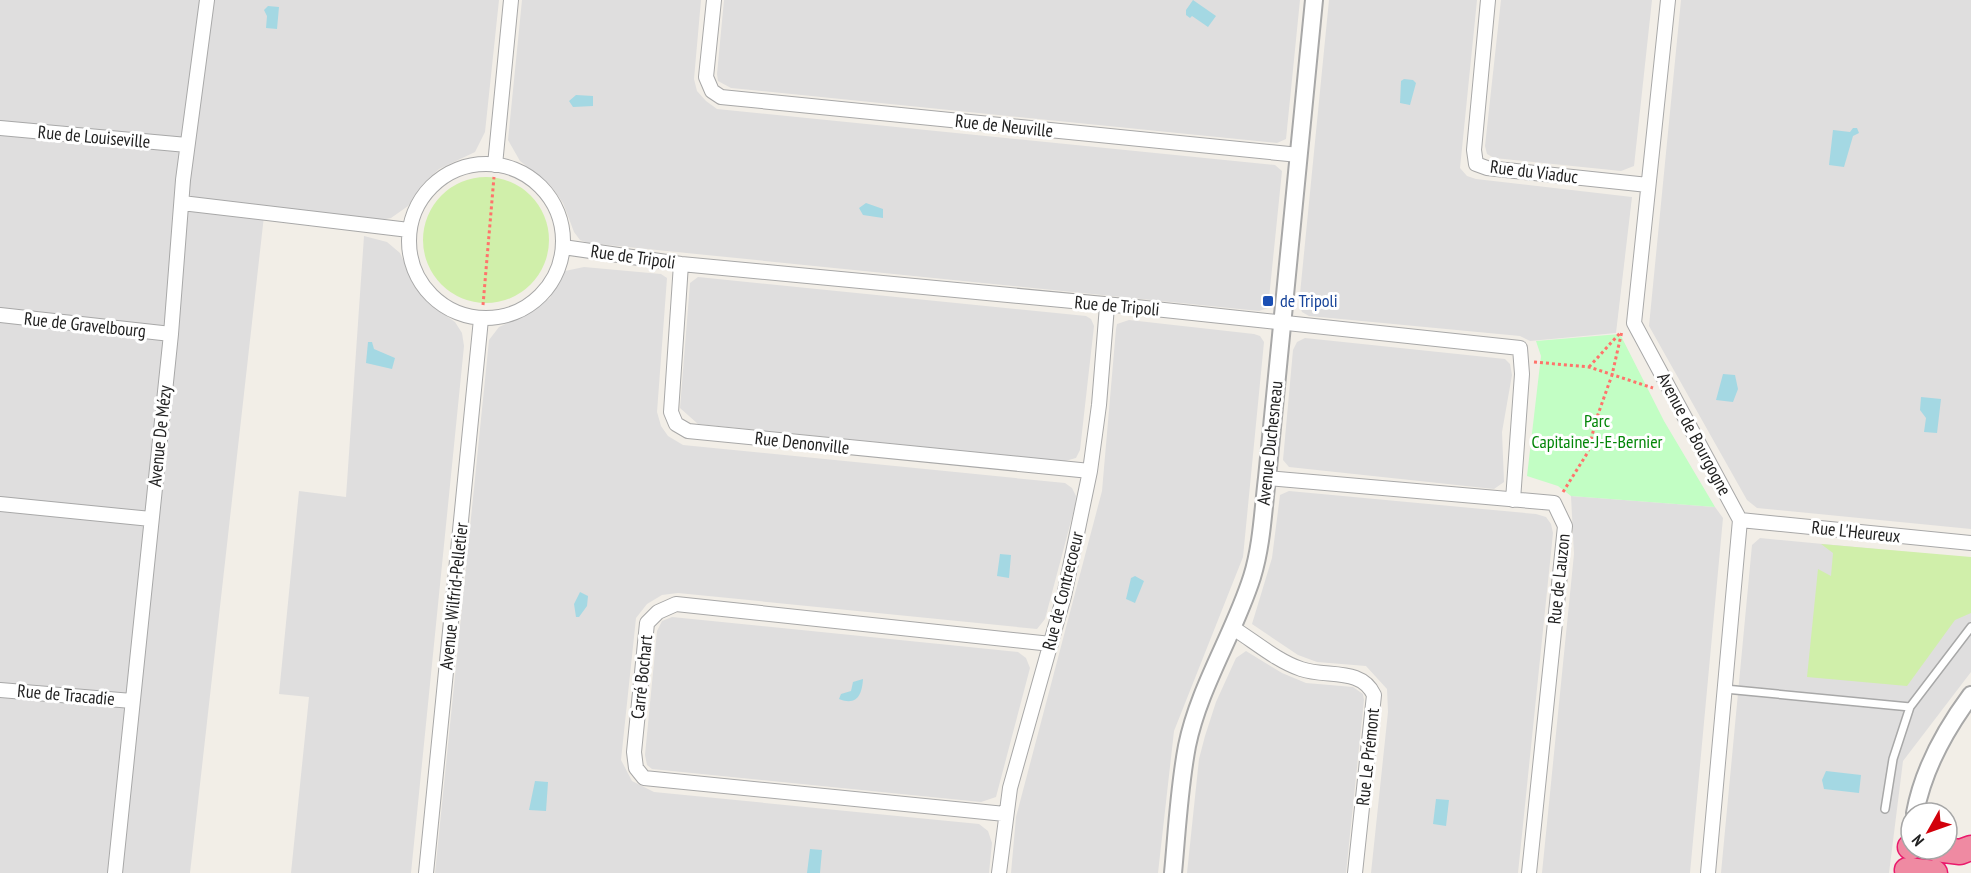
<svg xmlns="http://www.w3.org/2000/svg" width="1971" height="873" viewBox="0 0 1971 873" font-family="'PT Sans Narrow',sans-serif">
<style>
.residential{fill:#dfdede}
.grass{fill:#d0efaa}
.park{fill:#c2fec4}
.water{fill:#a4d8e3}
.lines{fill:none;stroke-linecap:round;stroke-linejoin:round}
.service-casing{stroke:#a8a8a8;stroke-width:10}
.minor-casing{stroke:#a8a8a8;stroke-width:16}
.tertiary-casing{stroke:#a8a8a8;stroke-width:20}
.motorway-casing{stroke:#ea1a6c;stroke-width:27}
.path{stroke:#ff736b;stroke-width:3;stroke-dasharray:3 3;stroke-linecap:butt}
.service{stroke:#fff;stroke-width:7}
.minor{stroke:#fff;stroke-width:14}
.tertiary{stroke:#fff;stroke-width:16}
.motorway{stroke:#ef8aa2;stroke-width:24}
.transit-dot{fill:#1a4fb4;stroke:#fff;stroke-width:2}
.labels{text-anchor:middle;stroke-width:6;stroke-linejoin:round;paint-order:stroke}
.street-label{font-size:18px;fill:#212121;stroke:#fff}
.transit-label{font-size:18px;fill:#164399;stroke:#fff;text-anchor:start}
.park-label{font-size:18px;fill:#038608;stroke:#fff}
</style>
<rect width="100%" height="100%" fill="#f2eee7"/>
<path class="residential" d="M0,0H499L485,132L475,152L439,169L423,184L408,206L391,218L381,220L265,207L190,873H0Z
M522,0H701L694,79L697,91L706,101L717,109L1275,165L1282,171L1268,308L1259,311L588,243L580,240L574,232L563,203L551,186L520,161L508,140Z
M724,0H1300L1286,139L1277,143L731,88L718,81L717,74Z
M1329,0H1477L1460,168L1467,176L1476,179L1632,197L1616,333L1530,341L1520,336L1309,316L1302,312L1299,304Z
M1501,0H1652L1634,166L1621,171L1494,158L1487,154L1485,146Z
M1681,0H1971V529L1757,508L1747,500L1649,326Z
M364,236L387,242L400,253L416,289L435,308L455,322L462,333L464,346L411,873H291L309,697L279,694L299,491L346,497Z
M584,267L661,274L667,278L657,412L661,426L668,436L683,445L1065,483L1072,488L1076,496L1075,506L1045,619L1037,629L678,593L662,595L647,604L636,618L621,760L632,781L654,792L979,824L988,831L992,843L989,873H435L489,340L499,327L529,313L550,298L565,271Z
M698,277L1086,316L1091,319L1094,326L1080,450L1076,458L1065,461L698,424L680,408L690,283Z
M1129,320L1254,334L1260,336L1264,342L1243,557L1174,731L1158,873H1011L1016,817L1102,491L1116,329L1117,324Z
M1305,338L1505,359L1510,364L1512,375L1502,432L1504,482L1494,489L1289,467L1283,460L1293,350L1297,342Z
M1289,491L1536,514L1546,517L1551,524L1553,533L1518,873H1371L1388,712L1387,689L1366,666L1317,662L1298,655L1252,624L1272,558L1280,495Z
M1571,496L1715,507L1723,518L1690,873H1542L1574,554Z
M1760,538L1971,558V672L1903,761L1889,873H1721L1752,545Z
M672,617L1018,652L1026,658L1030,668L996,797L981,802L652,769L647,765L645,755L657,631L662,621Z
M1246,651L1282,673L1306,683L1353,687L1363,694L1364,700L1346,873H1187L1199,759L1205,736L1216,702L1236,658Z"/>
<path class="grass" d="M423 240a63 63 0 1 1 126 0a63 63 0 1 1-126 0Z
M1821,544L1971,557V613L1955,620L1907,686L1807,677L1818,569L1831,576L1833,553Z"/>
<path class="park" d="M1620,334L1664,421L1715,507L1571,496L1558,486L1527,476L1541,356L1536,341Z"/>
<path class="water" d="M1193,0L1216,16L1208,27L1192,16L1190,18L1186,15V10Z
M268,6L279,7L277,29L266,28L267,16L264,10Z
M1404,79L1413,80L1416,83L1410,105L1400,103L1401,81Z
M576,95L593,96V106L573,107L569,101Z
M1853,128H1857L1859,133L1853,136L1844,167L1829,165L1833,130L1850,132Z
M866,203L883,209V218L863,215L859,208Z
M368,342H372L374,349L395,358L392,369L366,363Z
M1723,374L1735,375L1738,389L1733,402L1716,400Z
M1921,397L1941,399L1937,433L1924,432L1926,418L1920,410Z
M1000,554L1011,555L1009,578L997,576Z
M1135,576L1144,581L1135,603L1126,599L1131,578Z
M580,592L588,596L587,606L579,617H576L574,604Z
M863,679C862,695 857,706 839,699L841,694L851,691L853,682Z
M1826,771L1861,775L1859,793L1824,789L1822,780Z
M535,781L548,782L546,811L529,810Z
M1436,799L1449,800L1446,826L1433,824Z
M810,849L822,850L820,873H807Z"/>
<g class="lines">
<defs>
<path id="service" d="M1725,689L1910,707L1971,627
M1885,809L1893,759L1910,707"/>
<path id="minor" d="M714,0L706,77L712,91L721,97L1299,155
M1488,0L1474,150L1476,164L1487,168L1648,185
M1668,0L1634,323L1740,520L1708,873
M0,128L187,145
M409 241a77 77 0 1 1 154 0a77 77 0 1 1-154 0Z
M495,165L511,0
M182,203L409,230
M563,247L681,264L1136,307L1520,348L1522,374L1513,500
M681,264L671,412L676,424L688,431L1090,471
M0,315L171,334
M1267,478L1554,503L1565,526L1529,873
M0,504L151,519
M1740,520L1971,543
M1233,628C1254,641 1277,661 1301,669C1327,678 1361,667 1374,695L1355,873
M0,690L132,701
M1005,814L644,778L636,768L634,752L647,623L658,612L676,604L1051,644
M115,873L171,334L183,180L207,0
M426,873L481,319
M999,873L1010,788L1064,596L1090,471L1099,405L1107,306"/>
<path id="tertiary" d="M1915,813C1923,770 1945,730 1971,695
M1173,873C1177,831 1179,788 1187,746C1199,687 1234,634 1252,577C1262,545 1263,510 1267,478L1314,0"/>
<path id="motorway" d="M1910,847H1911
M1936,849L1960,852L1971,848
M1907,870L1935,873"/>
</defs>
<use href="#service" class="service-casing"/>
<use href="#minor" class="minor-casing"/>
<use href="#tertiary" class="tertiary-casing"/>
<use href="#motorway" class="motorway-casing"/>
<path class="path" d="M483,305L494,177
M1534,362L1589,367L1653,388
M1589,367L1620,333
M1563,492L1588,452L1596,420L1612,375L1622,331"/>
<use href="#service" class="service"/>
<use href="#minor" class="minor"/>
<use href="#tertiary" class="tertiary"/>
<use href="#motorway" class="motorway"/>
</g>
<rect class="transit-dot" x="1262" y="295" width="12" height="12" rx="3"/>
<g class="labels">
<g class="street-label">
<text transform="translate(1004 126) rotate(6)" y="6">Rue de Neuville</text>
<text transform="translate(94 137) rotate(5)" y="6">Rue de Louiseville</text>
<text transform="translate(1534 172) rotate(7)" y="6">Rue du Viaduc</text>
<text transform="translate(633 257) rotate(8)" y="6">Rue de Tripoli</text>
<text transform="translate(1117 306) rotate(5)" y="6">Rue de Tripoli</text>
<text transform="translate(85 325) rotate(6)" y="6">Rue de Gravelbourg</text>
<text transform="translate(1694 434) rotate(62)" y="6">Avenue de Bourgogne</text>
<text transform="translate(160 436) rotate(-84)" y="6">Avenue De Mézy</text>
<text transform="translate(802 443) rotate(6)" y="6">Rue Denonville</text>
<text transform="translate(1270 443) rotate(-84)" y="6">Avenue Duchesneau</text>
<text transform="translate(1856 532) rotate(6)" y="6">Rue L'Heureux</text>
<text transform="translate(1559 579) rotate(-84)" y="6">Rue de Lauzon</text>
<text transform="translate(1063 591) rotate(-76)" y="6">Rue de Contrecoeur</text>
<text transform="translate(454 596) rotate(-84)" y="6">Avenue Wilfrid-Pelletier</text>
<text transform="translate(642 677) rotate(-84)" y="6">Carré Bochart</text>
<text transform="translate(66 695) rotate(5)" y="6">Rue de Tracadie</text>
<text transform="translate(1368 757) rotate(-84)" y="6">Rue Le Prémont</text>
</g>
<g class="transit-label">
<text x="1280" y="307">de Tripoli</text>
</g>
<g class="park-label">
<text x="1597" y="427">Parc<tspan x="1597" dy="21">Capitaine-J-E-Bernier</tspan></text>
</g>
</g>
<g transform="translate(1929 831) rotate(230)"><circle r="28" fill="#ffffff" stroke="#a6a6a6" stroke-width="1.5"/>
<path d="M0-4.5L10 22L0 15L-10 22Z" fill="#d2000b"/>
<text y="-9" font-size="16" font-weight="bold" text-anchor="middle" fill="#212121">N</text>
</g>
</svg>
